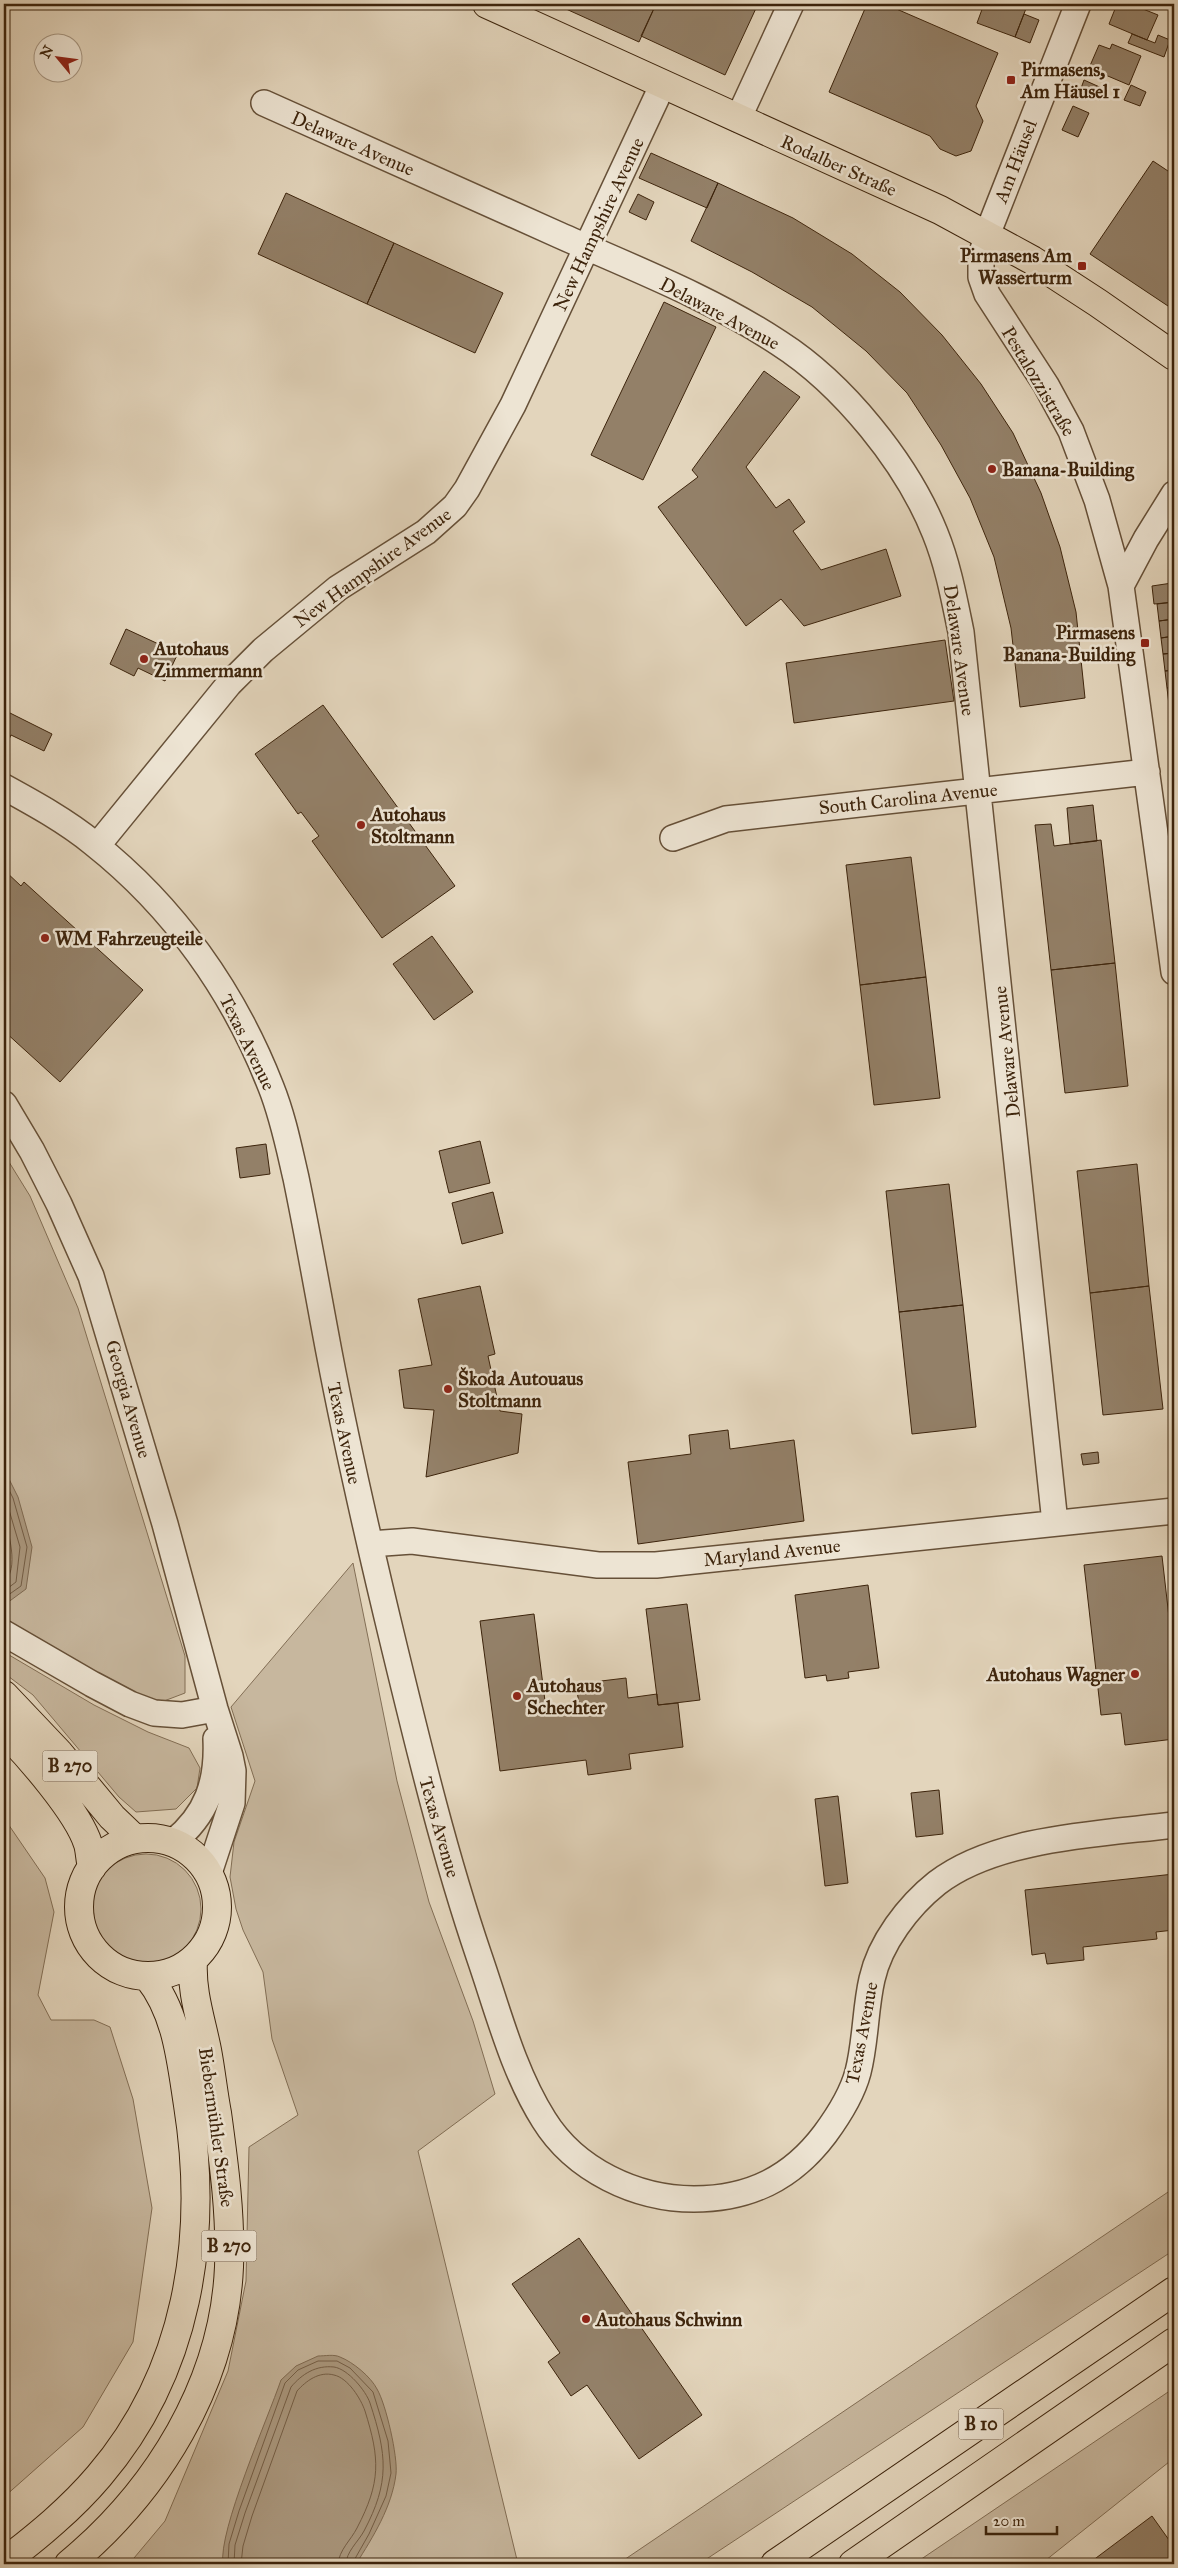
<svg xmlns="http://www.w3.org/2000/svg" width="1178" height="2568" viewBox="0 0 1178 2568" font-family="'IM FELL Great Primer',serif">
<style>
.green{fill:#c7b79e;stroke:#826e55}
.water{fill:#ab9980;stroke:#7f6a52}
.lines{fill:none;stroke-linecap:round;stroke-linejoin:round}
.shore{stroke:#745e46;stroke-width:1}
.building{fill:#938068;stroke:#3d240c}
.minor-casing{stroke:#665038;stroke-width:28}
.major-casing{stroke:#3d240c;stroke-width:30}
.highway-casing{stroke:#3d240c;stroke-width:30}
.minor{stroke:#ede4d3;stroke-width:25}
.major{stroke:#e3d5bc;stroke-width:28}
.highway{stroke:#e3d5bc;stroke-width:28}
.poi-dot{fill:#8f2418;stroke:#ede4d3;stroke-width:2}
.labels{text-anchor:middle;stroke-width:5;stroke-linejoin:round;paint-order:stroke}
.shield{fill:#ede4d3;stroke:#725e48;stroke-width:1}
.shield-label{font-size:18px;font-weight:bold;fill:#3d240c}
.poi-label{font-size:19px;font-weight:bold;fill:#3d240c;stroke:#ede4d3;text-anchor:start}
.street-label{font-size:19px;fill:#3d240c;stroke:#ede4d3}
</style>
<rect width="100%" height="100%" fill="#e3d5bc"/>
<filter id="stains"><feTurbulence type="fractalNoise" baseFrequency=".004" numOctaves="4"/><feColorMatrix values="0 0 0 0 .2 0 0 0 0 .09 0 0 0 0 .02 0 0 0 .5 -.17"/></filter>
<radialGradient id="worn" r=".72"><stop offset=".6" stop-color="#630" stop-opacity="0"/><stop offset="1" stop-color="#630" stop-opacity=".3"/></radialGradient>
<path class="green" d="M4,1154L30,1196L78,1308L185,1656V1693L164,1701L138,1697L4,1622Z
M353,1563L397,1781L429,1902L473,2021L495,2094L418,2151L518,2564H129L165,2521L228,2371L246,2281L249,2147L298,2115L272,2039L263,1972L243,1930L236,1909L230,1877L234,1842L255,1781L231,1707Z
M4,1652L94,1705L148,1732L189,1748L200,1768L197,1788L176,1809L136,1812L119,1797L33,1695L4,1673Z
M4,1818L45,1878L54,1912L38,1995L51,2020H94L110,2027L133,2099L152,2208L133,2342L83,2427L4,2497Z
M91 1909a55 55 0 1 1 110 0a55 55 0 1 1-110 0Z
M1174,2188V2250L699,2564H618Z
M1174,2388V2458L1041,2564H914Z"/>
<path class="water" d="M4,1469L18,1497L32,1547L26,1589L7,1603L4,1602Z
M318,2356C325,2356 334,2354 340,2357C353,2362 371,2377 377,2389C386,2404 398,2457 396,2474C392,2507 373,2537 356,2564H223C218,2531 268,2418 281,2380L296,2366Z"/>
<g class="lines">
<path class="shore" d="M4,1480L13,1498L27,1547L21,1586L4,1598
M4,1493L20,1547L16,1582L4,1591
M4,1515C8,1532 20,1569 4,1582
M228,2564L229,2544L239,2511L285,2383L298,2370L318,2361H337L350,2368L373,2392L388,2441L391,2473L386,2496L369,2534L352,2564
M234,2564L235,2545L245,2513L291,2387C302,2374 316,2365 334,2367C348,2369 366,2391 370,2403C387,2455 390,2482 364,2531C358,2542 346,2552 346,2564
M241,2564L243,2546L252,2516L297,2391C306,2381 319,2371 334,2375C348,2378 361,2399 365,2411C380,2459 381,2482 357,2528C351,2540 339,2550 338,2564"/>
</g>
<path class="building" d="M555,4H656L639,42Z
M656,4L663,5L758,4L725,75L641,36Z
M867,4H885L998,53L976,106L983,121L971,151L956,156L940,149L930,136L829,92Z
M984,4L1027,6L1015,37L977,23Z
M1117,4L1132,8L1133,5L1158,15L1147,40L1109,24Z
M1171,4H1174V10L1169,8Z
M1024,14L1039,20L1030,43L1015,37Z
M1132,34L1155,43L1158,35L1170,40L1164,57L1128,43Z
M1112,44L1141,56L1129,85L1089,68L1099,45L1110,49Z
M1084,80L1104,89L1100,100L1080,91Z
M1131,85L1146,92L1140,106L1124,100Z
M1073,106L1089,113L1078,137L1062,130Z
M651,153L718,183L707,208L639,178Z
M1153,161L1174,175V310L1090,254Z
M718,183L793,218L852,254L900,292L942,335L981,384L1013,433L1041,493L1060,547L1076,612L1085,698L1020,707L1011,628L994,557L970,498L941,445L907,393L866,351L812,307L752,272L691,241Z
M286,193L394,243L367,304L258,254Z
M638,194L654,202L646,220L629,212Z
M394,243L503,293L475,353L367,304Z
M664,302L716,327L643,480L591,455Z
M764,371L800,397L746,467L776,508L789,499L805,522L793,531L821,570L886,549L901,596L804,626L781,599L746,626L658,507L698,477L692,470Z
M1172,583L1174,602L1154,604L1152,586Z
M1174,602V619L1159,621L1157,604Z
M1174,619V636L1161,638L1159,621Z
M126,629L178,653L165,681L138,668L134,676L110,664Z
M1174,636V653L1163,654L1161,638Z
M945,640L954,701L794,723L786,663Z
M1174,653V670L1165,671L1163,654Z
M1174,670V687L1167,688L1165,671Z
M1174,687V704L1169,705L1167,688Z
M1174,704V728H1171L1169,705Z
M323,705L455,886L382,938L312,841L319,836L301,812L298,814L255,754Z
M4,710L52,734L44,751L11,735L4,750Z
M1171,728H1174V745H1173Z
M1093,805L1097,841L1070,844L1067,808Z
M1051,824L1054,846L1101,840L1115,963L1051,970L1035,825Z
M911,857L926,977L860,985L846,865Z
M4,870L21,886L24,882L143,990L60,1082L4,1031Z
M432,936L473,992L434,1020L393,964Z
M1115,963L1128,1086L1065,1093L1051,970Z
M926,977L940,1098L874,1105L860,985Z
M480,1141L490,1183L449,1193L439,1151Z
M266,1144L270,1174L240,1178L236,1148Z
M1137,1164L1149,1286L1090,1293L1077,1171Z
M949,1184L963,1305L899,1312L886,1191Z
M493,1192L503,1233L462,1244L452,1203Z
M480,1286L495,1354L488,1356L500,1411L522,1414L518,1453L426,1477L434,1410L404,1408L399,1370L432,1365L418,1299Z
M1149,1286L1163,1409L1103,1415L1090,1293Z
M963,1305L976,1427L912,1434L899,1312Z
M728,1430L730,1449L794,1440L804,1521L638,1544L628,1462L691,1454L689,1435Z
M1098,1452L1099,1463L1083,1465L1081,1454Z
M1162,1556L1171,1635H1174V1739L1125,1745L1121,1713L1101,1715L1084,1565Z
M868,1585L879,1668L848,1672L849,1678L827,1681L826,1675L805,1678L795,1595Z
M687,1604L700,1700L658,1705L646,1609Z
M534,1614L546,1709L579,1704L576,1684L626,1678L628,1698L657,1694L658,1705L678,1703L683,1747L629,1754L631,1769L588,1775L586,1760L500,1771L480,1621Z
M939,1790L943,1834L916,1837L911,1793Z
M838,1796L848,1883L825,1886L815,1799Z
M1174,1874V1930L1156,1932L1157,1939L1083,1947L1084,1960L1047,1964L1045,1953L1032,1955L1025,1890Z
M579,2238L702,2415L639,2459L587,2385L571,2396L548,2362L560,2353L512,2284Z
M1152,2516L1174,2547V2564H1088Z"/>
<g class="lines">
<defs>
<path id="minor" d="M1078,4L987,235L981,257V277L987,294L1046,385L1071,431L1097,500L1121,586L1174,972
M264,103C362,147 460,191 559,235C633,268 711,298 779,343C843,384 907,463 935,533C948,565 954,598 961,632L1055,1523
M738,119L791,4
M1121,586L1146,539L1174,494
M4,787C35,804 66,821 93,843C174,907 234,992 271,1087C283,1117 289,1148 296,1178C308,1236 318,1294 329,1352C348,1452 371,1551 395,1650C420,1753 445,1856 479,1956C498,2011 513,2071 544,2120C575,2170 636,2199 694,2199C750,2199 792,2178 825,2134C839,2115 852,2095 858,2072C866,2041 865,2009 872,1979C880,1943 908,1906 937,1883C997,1837 1101,1834 1174,1825
M673,838L726,819L1147,772
M97,846L229,684L263,650L338,588L426,532L455,506L467,489L513,405L663,84
M4,1104L32,1151L59,1204L91,1276L165,1524L215,1709L230,1756L233,1771L232,1803L209,1873
M370,1544L412,1541L598,1565H656L1174,1511
M4,1633L92,1684L130,1704L154,1713L182,1715L215,1709
M173,1842C207,1815 218,1782 216,1739"/>
<path id="major" d="M487,4L940,210L1032,260L1098,303L1174,356
M4,1695L59,1753L112,1817L135,1839
M4,1731C28,1755 78,1812 88,1844C90,1851 90,1859 92,1867
M79 1907a69 69 0 1 1 138 0a69 69 0 1 1-138 0Z
M4,2562C38,2536 71,2509 99,2476C188,2372 209,2238 188,2105C181,2060 177,2013 148,1977
M69,2564C157,2491 224,2384 229,2267C231,2216 224,2164 217,2113C213,2092 211,2071 207,2050C201,2020 191,1991 193,1961"/>
<path id="highway" d="M775,2564L1174,2291
M853,2564L1174,2342"/>
</defs>
<use href="#minor" class="minor-casing"/>
<use href="#major" class="major-casing"/>
<use href="#highway" class="highway-casing"/>
<use href="#minor" class="minor"/>
<use href="#major" class="major"/>
<use href="#highway" class="highway"/>
</g>
<g class="poi-dot">
<rect x="1006" y="75" width="10" height="10" rx="2.5"/>
<rect x="1077" y="261" width="10" height="10" rx="2.5"/>
<circle cx="992" cy="469" r="5"/>
<rect x="1140" y="638" width="10" height="10" rx="2.5"/>
<circle cx="144" cy="659" r="5"/>
<circle cx="361" cy="825" r="5"/>
<circle cx="45" cy="938" r="5"/>
<circle cx="448" cy="1389" r="5"/>
<circle cx="1135" cy="1674" r="5"/>
<circle cx="517" cy="1696" r="5"/>
<circle cx="586" cy="2319" r="5"/>
</g>
<g class="labels">
<g class="shield">
<rect x="42.5" y="1750.5" width="55" height="31" rx="4"/>
<rect x="201.5" y="2230.5" width="55" height="31" rx="4"/>
<rect x="958.5" y="2408.5" width="45" height="31" rx="4"/>
</g>
<g class="shield-label">
<text x="70" y="1772">B 270</text>
<text x="229" y="2252">B 270</text>
<text x="981" y="2430">B 10</text>
</g>
<g class="poi-label">
<text x="1021" y="76">Pirmasens,<tspan x="1021" dy="22">Am Häusel 1</tspan></text>
<text x="1072" y="262" text-anchor="end">Pirmasens Am<tspan x="1072" dy="22">Wasserturm</tspan></text>
<text x="1002" y="476">Banana-Building</text>
<text x="1135" y="639" text-anchor="end">Pirmasens<tspan x="1135" dy="22">Banana-Building</tspan></text>
<text x="154" y="655">Autohaus<tspan x="154" dy="22">Zimmermann</tspan></text>
<text x="371" y="821">Autohaus<tspan x="371" dy="22">Stoltmann</tspan></text>
<text x="55" y="945">WM Fahrzeugteile</text>
<text x="458" y="1385">Škoda Autouaus<tspan x="458" dy="22">Stoltmann</tspan></text>
<text x="1125" y="1681" text-anchor="end">Autohaus Wagner</text>
<text x="527" y="1692">Autohaus<tspan x="527" dy="22">Schechter</tspan></text>
<text x="596" y="2326">Autohaus Schwinn</text>
</g>
<g class="street-label">
<text transform="translate(353 143) rotate(24)" y="7">Delaware Avenue</text>
<text transform="translate(1015 161) rotate(-69)" y="7">Am Häusel</text>
<text transform="translate(839 165) rotate(24)" y="7">Rodalber Straße</text>
<text transform="translate(598 224) rotate(-65)" y="7">New Hampshire Avenue</text>
<text transform="translate(720 313) rotate(28)" y="7">Delaware Avenue</text>
<text transform="translate(1039 381) rotate(59)" y="7">Pestalozzistraße</text>
<text transform="translate(372 567) rotate(-36)" y="7">New Hampshire Avenue</text>
<text transform="translate(960 650) rotate(82)" y="7">Delaware Avenue</text>
<text transform="translate(908 798) rotate(-6)" y="7">South Carolina Avenue</text>
<text transform="translate(248 1042) rotate(64)" y="7">Texas Avenue</text>
<text transform="translate(1006 1052) rotate(-96)" y="7">Delaware Avenue</text>
<text transform="translate(129 1399) rotate(74)" y="7">Georgia Avenue</text>
<text transform="translate(345 1433) rotate(78)" y="7">Texas Avenue</text>
<text transform="translate(772 1552) rotate(-6)" y="7">Maryland Avenue</text>
<text transform="translate(440 1827) rotate(74)" y="7">Texas Avenue</text>
<text transform="translate(861 2033) rotate(-79)" y="7">Texas Avenue</text>
<text transform="translate(217 2127) rotate(82)" y="7">Biebermühler Straße</text>
</g>
</g>
<rect width="1178" height="2568" fill="none" stroke="#e3d5bc" stroke-width="20"/>
<rect x="5" y="5" width="1168" height="2558" fill="none" stroke="#3d240c" stroke-width="2.5"/>
<rect x="10" y="10" width="1158" height="2548" fill="none" stroke="#3d240c"/>
<g transform="translate(58 58) rotate(299)"><circle r="24" fill="#ede4d3" stroke="#a79783"/>
<path d="M0-4L9 19L0 12L-9 19Z" fill="#8f2418"/>
<text y="-8" font-size="14" font-weight="bold" text-anchor="middle" fill="#3d240c">N</text>
</g>
<path d="M986 2526v8h71v-8" fill="none" stroke="#3d240c" stroke-width="2.5"/>
<text x="993" y="2526" font-size="15" fill="#3d240c" stroke="#ede4d3" stroke-width="4" paint-order="stroke">20 m</text>
<rect width="100%" height="100%" filter="url(#stains)"/>
<rect width="100%" height="100%" fill="url(#worn)"/>
</svg>
